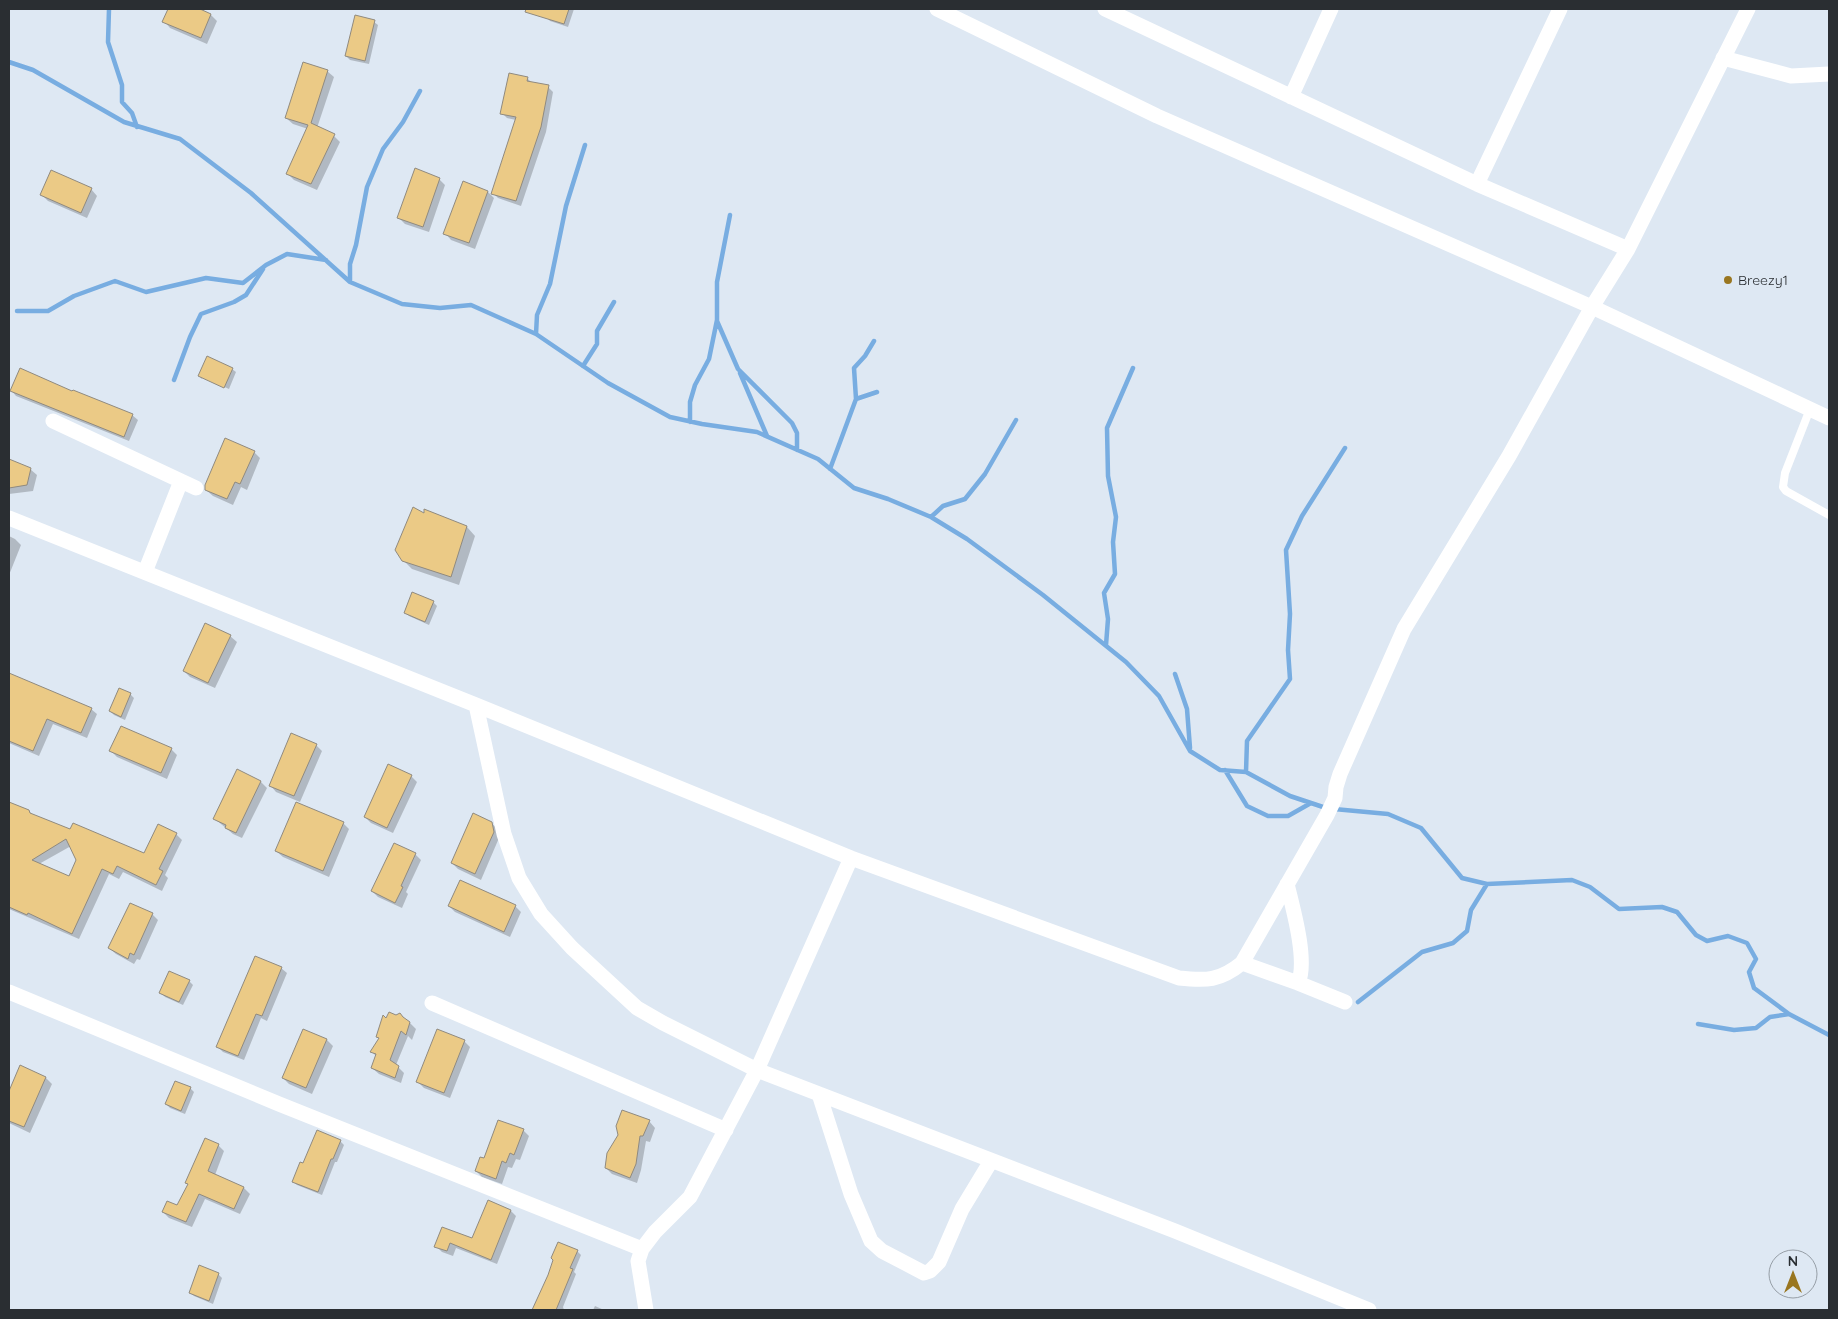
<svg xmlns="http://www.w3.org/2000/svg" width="1838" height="1319" viewBox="0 0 1838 1319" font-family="Quicksand,sans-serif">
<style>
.shadow{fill:#0003;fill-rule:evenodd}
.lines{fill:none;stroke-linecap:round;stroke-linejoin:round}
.stream{stroke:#78ade1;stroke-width:4.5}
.building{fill:#ebca86;stroke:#908a7f;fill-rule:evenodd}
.lane{stroke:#fff;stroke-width:8}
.street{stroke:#fff;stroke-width:15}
.poi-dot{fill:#997620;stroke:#dee8f3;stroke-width:2}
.labels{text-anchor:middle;stroke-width:5;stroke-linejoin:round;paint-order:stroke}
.poi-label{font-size:14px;fill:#2a2e32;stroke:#dee8f3;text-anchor:start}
</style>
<rect width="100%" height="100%" fill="#dee8f3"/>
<path class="shadow" d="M169,9H196L211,15L217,21L207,44L170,28L164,21Z
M549,9H574L568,27L550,21L546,17Z
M374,22L378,25L369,64L350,60L346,56Z
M327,71L334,77L317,128L334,136L340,142L317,190L294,180L288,174L308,129L293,124L286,118Z
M527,78L532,83L548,87L553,92L546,132L521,206L498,198L493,193L516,120L507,118L502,113Z
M439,179L445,185L429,232L405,224L399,218Z
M464,183L488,192L494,198L475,249L451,240L445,233Z
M91,189L97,196L87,218L48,201L42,195Z
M232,369L236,372L229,389L202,377V379L199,376Z
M11,390L73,393L132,415L138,420L129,441L16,396Z
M254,452L260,458L247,490L241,487L233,505L213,496L206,490Z
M9,461L30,469L37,475L33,491L9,494Z
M425,511L467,527L475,536L459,585L412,569L403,560L425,515Z
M9,536L15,539L21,545L9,575Z
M433,602L437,606L429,625L409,616L405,612Z
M230,636L237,642L215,688L190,677L184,671Z
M9,674L91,709L97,714L87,738L53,724L39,756L9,743Z
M120,690L131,695L134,698L125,720L114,715L110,711Z
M316,745L322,751L300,802L276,792L270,785Z
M171,749L177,755L167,779L117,757L111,751Z
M411,776L417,782L393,833L371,823L365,817Z
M261,782L267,788L242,838L233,834L215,819Z
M11,804L29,811L33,816L71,831L145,854L176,834L182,840L165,875L168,878L162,891L123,872L119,879L109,874L79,939L9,909V887L17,869L9,866V808ZM71,846L78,860L70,878L39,864Z
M343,823L349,829L329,877L283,857L276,851Z
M491,823L498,829L499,838L481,880L458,869L452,863Z
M415,854L421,860L406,892L408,894L402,908L378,897L372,891Z
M449,906H515L521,912L510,937L455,912Z
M152,914L158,920L140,960L137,959L134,964L116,954L109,948Z
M281,968L287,973L267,1021L261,1018L244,1060L223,1052L218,1047Z
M189,981L193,985L183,1005L165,997L161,993Z
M386,1020L410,1023L416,1029L412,1040L408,1036L396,1065L404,1073L401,1083L379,1074L372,1068L376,1056L372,1052L380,1038Z
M327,1040L333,1046L312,1094L289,1084L283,1078Z
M464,1041L470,1047L450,1098L424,1088L418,1082Z
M21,1067L46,1078L52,1084L30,1133L9,1123V1095Z
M190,1088L194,1092L185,1114L170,1108L166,1104Z
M649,1121L655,1128L650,1142L646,1141L641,1170L637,1183L612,1174L606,1168Z
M523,1130L529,1136L520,1160L516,1159L512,1168L508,1167L502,1184L482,1177L476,1171L485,1159Z
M340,1141L344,1145L337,1162H335L322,1195L297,1185L294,1182L303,1165Z
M218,1145L224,1151L215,1175L244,1188L250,1194L240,1214L205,1199L192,1227L169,1218L163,1212L178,1207L189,1185L186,1182Z
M511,1211L516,1216L497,1264L456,1248L453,1256L442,1252L436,1246L443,1228L473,1240Z
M577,1251L581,1255L574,1272L576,1274L563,1307L564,1310H532L549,1276Z
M218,1274L222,1278L213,1304L194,1296L190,1292Z
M595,1306L604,1310H593Z"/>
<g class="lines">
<path class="stream" d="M109,9L108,42L122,85V102L132,113L137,127
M9,62L33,70L124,122L180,139L251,193L350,282L402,304L440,308L471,305L536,334L608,383L670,417L702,424L757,432L818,459L854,488L888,499L931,517L967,539L1043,595L1126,662L1159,696L1190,751L1220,770L1246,772L1290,796L1326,808
M350,282V264L356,245L367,187L383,149L403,122L420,91
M17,311H48L74,296L115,281L146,292L206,278L243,283L266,265L287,254L326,260
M717,321L738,369L792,423L797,433V450
M536,334L537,315L550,284L566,206L585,145
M583,366L597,344V331L614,302
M740,373L767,436
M174,380L190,337L201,314L234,302L246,295L263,269
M856,399L854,368L865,356L874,341
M690,422V402L695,385L709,359L717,320V282L730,215
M830,469L856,399L877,392
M931,517L943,506L965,499L985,474L1016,420
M1106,645L1108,619L1104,593L1115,574L1113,542L1116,517L1108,476L1107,428L1133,368
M1175,674L1187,709L1190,748
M1225,770L1247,806L1268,816H1288L1311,803
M1246,772L1247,741L1290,679L1288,650L1290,614L1286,550L1302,516L1345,448
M1334,809L1388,814L1421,828L1462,878L1487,884L1572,880L1590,887L1619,909L1662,907L1677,912L1696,935L1707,941L1728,936L1747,943L1756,959L1749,972L1754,988L1789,1014L1829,1035
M1358,1002L1422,952L1453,943L1467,931L1471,910L1487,884
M1698,1024L1734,1030L1756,1028L1770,1017L1789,1014"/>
</g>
<path class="building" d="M168,9H200L211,14L201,38L162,22Z
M526,9H569L564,24L525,12Z
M355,15L375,20L365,61L345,56Z
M303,62L328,70L311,123L335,134L311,184L286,174L308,125L285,118Z
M509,73L528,77L527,81L549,85L541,127L516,201L491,194L516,117L500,114Z
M415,168L440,178L423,227L397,218Z
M51,170L92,188L81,213L40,195Z
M463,181L488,191L469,243L443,234Z
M207,356L233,368L224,388L198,376Z
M20,368L72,391L73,390L133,414L124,437L10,391Z
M225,438L255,451L240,484L235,482L227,499L205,490V485Z
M9,459L31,468L27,485L9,488Z
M413,507L424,513V509L467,526L451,577L402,561L395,550Z
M412,592L434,601L425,622L404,613Z
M205,623L231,635L208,683L183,671Z
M9,673L92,708L81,733L47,719L33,751L9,741Z
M119,688L131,693L121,717L109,711Z
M121,726L172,748L161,773L109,751Z
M291,733L317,744L294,796L269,786Z
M388,764L412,775L387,828L364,817Z
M237,769L261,781L236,833L225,828L226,825L213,819Z
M9,802L29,810L30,813L70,829L73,823L144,853L158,824L177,833L159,869L163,871L156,885L117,866L113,874L102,869L72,934L28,913L27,915L9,907ZM66,839L76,860L69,876L32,860Z
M296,802L344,822L323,871L275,851Z
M473,813L492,822L494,832L475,874L451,863Z
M394,843L416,853L401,886L403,887L395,903L371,891Z
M460,880L516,905L504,932L448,906Z
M130,903L153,913L134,955L130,953L128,959L108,948Z
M255,956L282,967L262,1016L256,1014L238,1056L216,1047Z
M169,971L190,980L179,1002L159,993Z
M389,1012L396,1015L400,1013L403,1017L410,1022L406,1035L401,1031L390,1060L399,1066L395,1078L371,1068L376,1054L370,1052L379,1038L376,1037L383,1015L386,1018Z
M303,1029L327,1039L306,1088L282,1078Z
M437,1029L465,1040L444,1093L416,1082Z
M20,1065L46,1077L24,1127L9,1121V1091Z
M175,1081L191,1087L181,1111L165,1104Z
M622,1110L650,1120L643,1136H640L636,1164L630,1178L605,1168L607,1153L618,1135L616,1126Z
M498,1120L524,1129L514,1155L510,1153L506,1163L502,1161L496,1179L475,1171L480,1157L484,1158Z
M317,1130L341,1140L333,1159H331L318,1192L292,1182L300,1162L303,1163Z
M205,1138L219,1144L208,1171L244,1187L234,1209L199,1194L186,1222L162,1212L167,1201L177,1205L188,1184L185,1183Z
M488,1200L511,1210L491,1260L450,1243L447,1251L434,1247L442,1227L472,1238Z
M558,1242L578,1250L570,1268L573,1269L556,1310H532L548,1275L553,1260L551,1258Z
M199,1265L219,1273L209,1301L189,1293Z"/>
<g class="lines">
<path class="lane" d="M1810,409L1785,473L1783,487L1786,491L1829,515"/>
<path class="street" d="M937,9L1157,116L1592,307L1829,418
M1105,9L1477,184L1628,249
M1723,58L1791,76L1829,74
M1291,97L1331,9
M1477,184L1560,9
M53,421L181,481L145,572
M181,481L196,488
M9,518L476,705L851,858L1179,978C1206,981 1220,981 1242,963L1327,815L1335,798L1336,787L1340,774L1404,629L1509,456L1592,307L1628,249L1748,9
M476,705L504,834L519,878L541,914L572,948L637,1008L663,1023L757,1070L1175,1231L1369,1310
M1242,963L1298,983C1308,962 1293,908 1287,884
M1298,983L1345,1002
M9,992L279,1104L642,1249
M432,1003L726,1130
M819,1094L851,1194L871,1241L882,1251L924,1273L930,1271L939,1262L962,1209L991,1161
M646,1310L638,1261L642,1249L655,1232L690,1197L757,1070L851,858"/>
</g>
<circle class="poi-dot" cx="1728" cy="280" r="5"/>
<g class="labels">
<g class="poi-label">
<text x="1738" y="285">Breezy1</text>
</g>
</g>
<rect width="1838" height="1319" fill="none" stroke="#2a2e32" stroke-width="20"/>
<g transform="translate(1793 1274)"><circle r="24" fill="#dee8f3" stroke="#969ea6"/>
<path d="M0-4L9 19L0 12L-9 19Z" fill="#997620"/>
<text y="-8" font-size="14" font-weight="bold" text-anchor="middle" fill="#2a2e32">N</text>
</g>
</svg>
